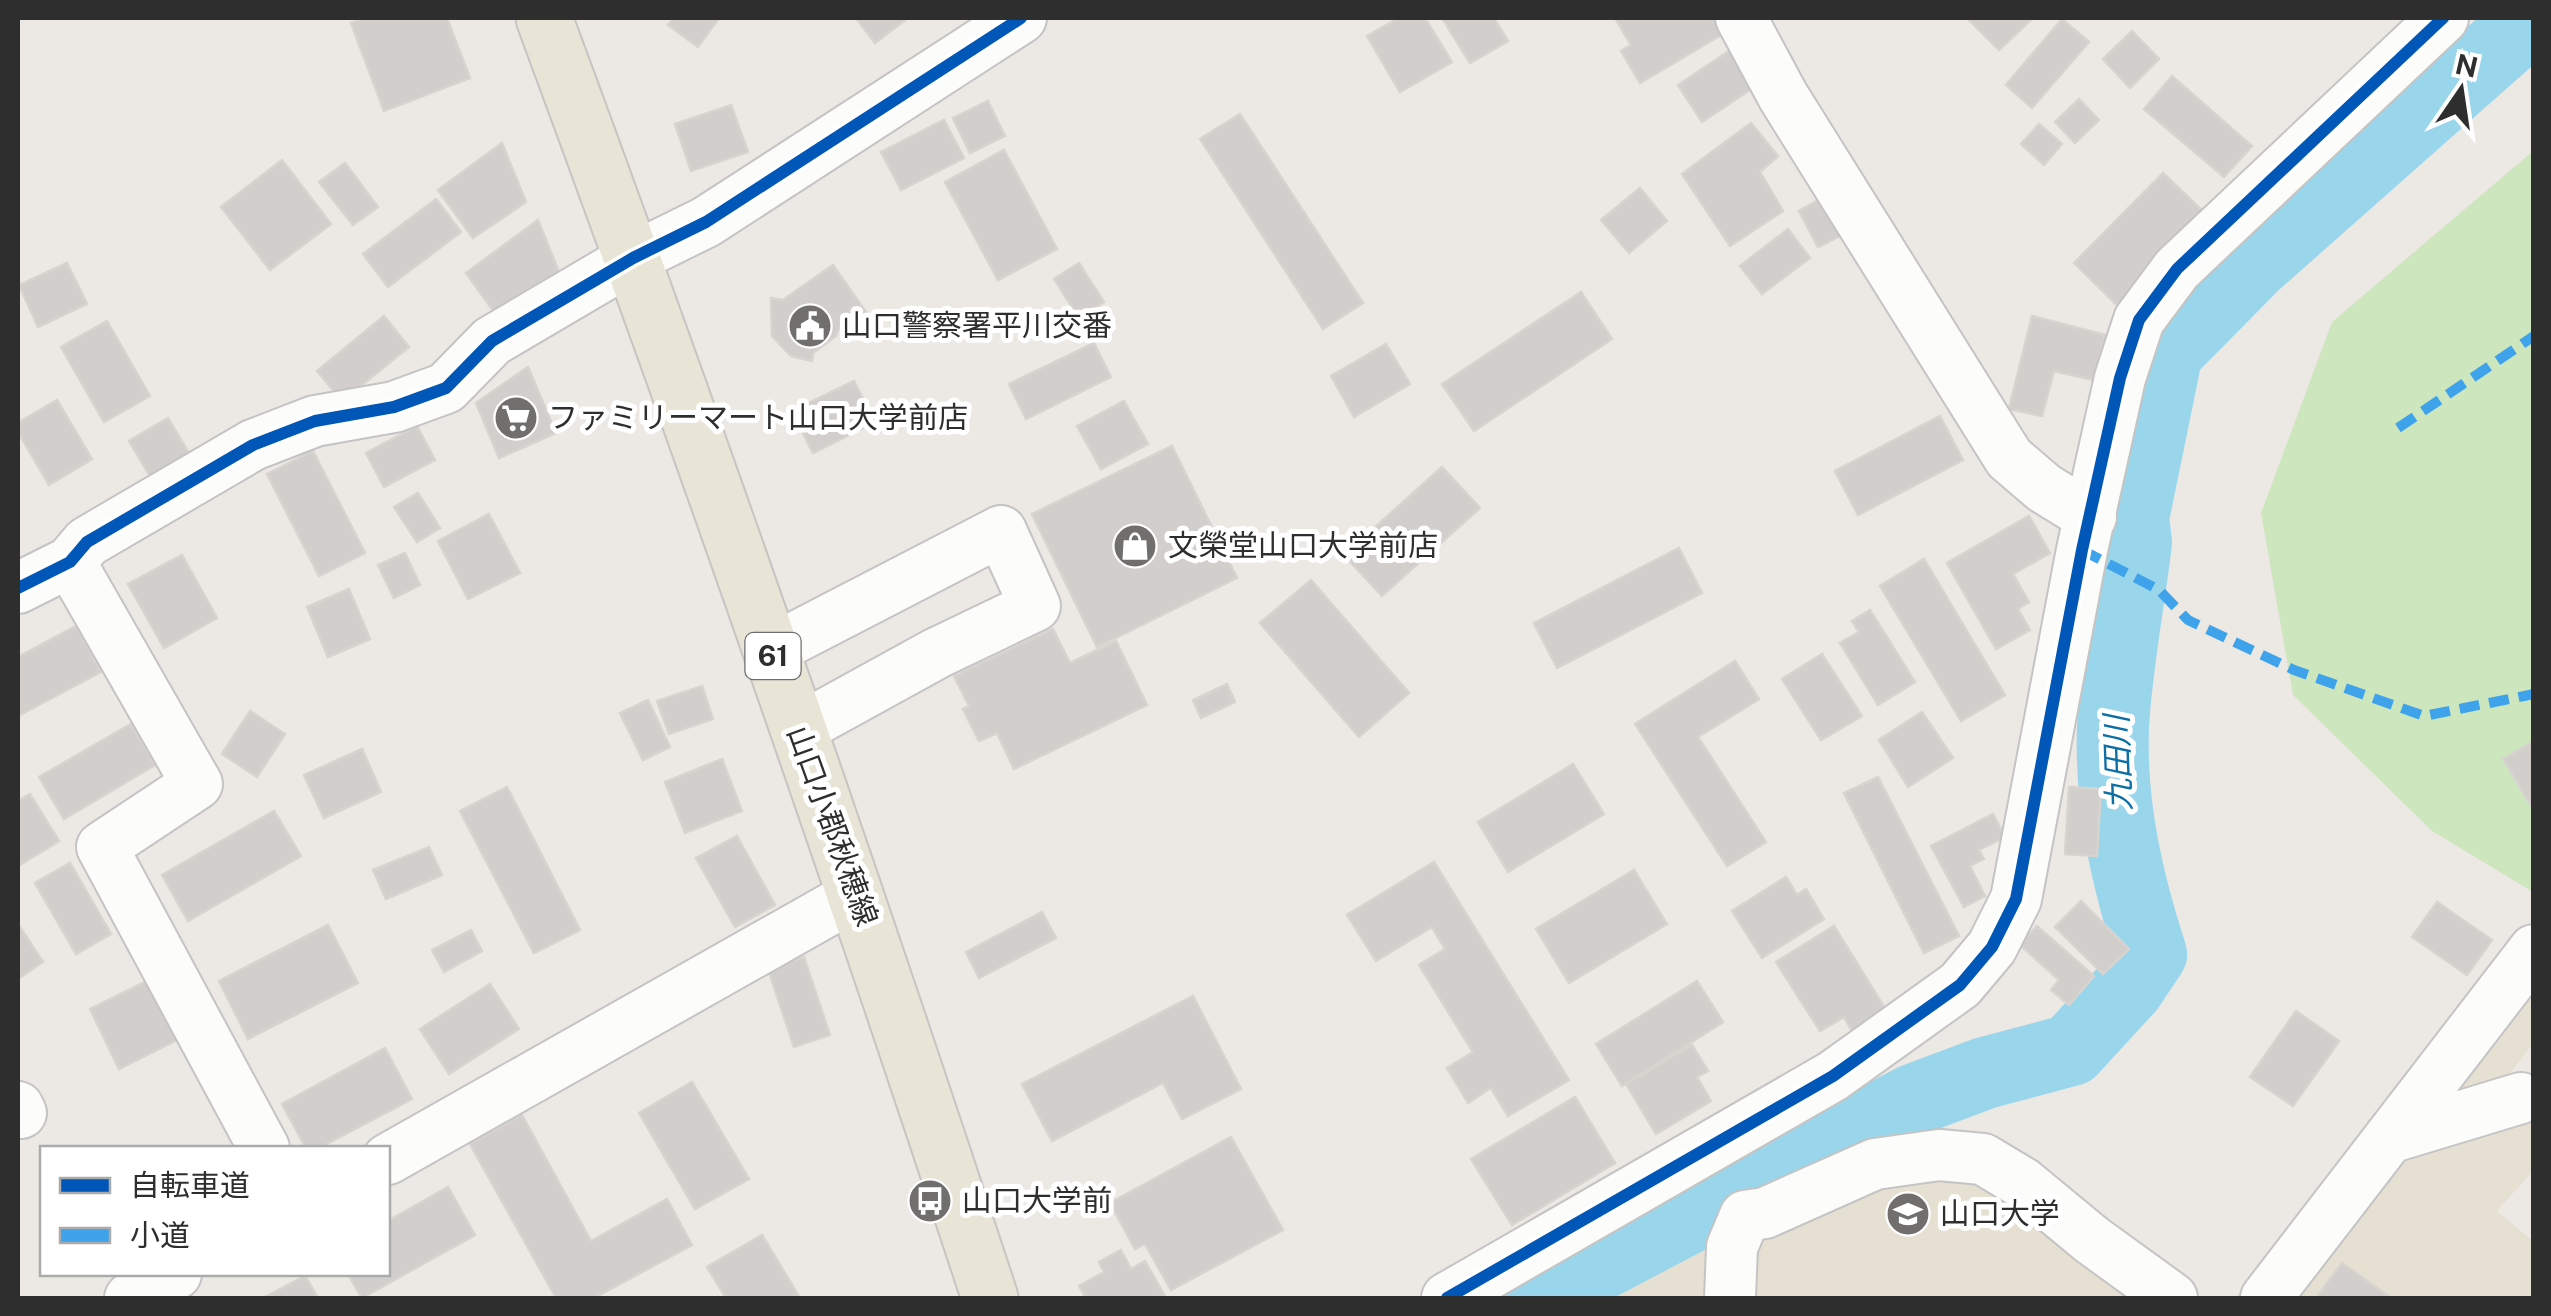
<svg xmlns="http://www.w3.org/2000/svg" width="2551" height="1316" viewBox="0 0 2551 1316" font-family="'Public Sans','Noto Sans JP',sans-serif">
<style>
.education{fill:#e6e0d3}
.green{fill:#cee6be}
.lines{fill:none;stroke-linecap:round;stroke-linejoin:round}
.river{stroke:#99d6ec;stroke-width:72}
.building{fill:#d1cecb;stroke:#d7d4d0;stroke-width:2.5}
.minor-casing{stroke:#c5c4c5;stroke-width:54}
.major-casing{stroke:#c6c5c4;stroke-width:59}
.minor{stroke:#fcfcfb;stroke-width:50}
.major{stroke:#e8e4d6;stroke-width:55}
.quiet{stroke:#3ea3eb;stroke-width:10;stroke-dasharray:20 10;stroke-linecap:butt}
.cycleway-casing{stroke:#fff;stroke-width:19}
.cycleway{stroke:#0057b8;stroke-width:12}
.labels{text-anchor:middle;stroke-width:10;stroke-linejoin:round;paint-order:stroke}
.shield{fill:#fff;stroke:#6d6d6d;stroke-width:2.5}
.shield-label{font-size:28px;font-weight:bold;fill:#2e2e2e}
.poi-label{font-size:30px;fill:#2e2e2e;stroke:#fff;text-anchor:start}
.street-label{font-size:30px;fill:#2e2e2e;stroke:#fff}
.water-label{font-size:32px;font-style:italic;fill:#0d6fa3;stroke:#fff}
</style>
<rect width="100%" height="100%" fill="#ece8e4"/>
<path class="education" d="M2533,985V1044L2472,1122L2533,1103V1171L2497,1211L2533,1241V1298H2234Z
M1932,1122L1967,1139L2201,1298H1580L1669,1247Z"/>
<path class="green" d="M2533,151V892L2432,831L2293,695L2261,513L2332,322Z"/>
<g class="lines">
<path class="river" d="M1536,1298L1913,1100L1985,1073L2071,1050L2129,987L2151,954C2127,880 2110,805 2113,727C2116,666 2129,603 2136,542L2133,518L2167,352L2255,263L2532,18"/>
</g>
<path class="building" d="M366,18H447L470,78L384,111L351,23Z
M674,18H719L698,47L668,25Z
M856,18H908L875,43Z
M1399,18H1425L1452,62L1400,92L1367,36Z
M1442,18H1494L1508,41L1470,63Z
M1615,18H1718L1726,32L1640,83L1621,51L1631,45Z
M1967,18H2033L1999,50Z
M2062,19L2089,42L2032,108L2006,85Z
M2132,31L2159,59L2130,88L2103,59Z
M1732,49L1756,86L1702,122L1678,85Z
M2172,76L2252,146L2224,177L2144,109Z
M2079,99L2099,120L2075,143L2055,122Z
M988,101L1005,136L970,153L953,118Z
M731,105L748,152L691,171L675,124Z
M1240,114L1363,303L1323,329L1200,139Z
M944,120L964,158L901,190L881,152Z
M1751,123L1778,156L1760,172L1783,211L1730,246L1682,174Z
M2039,124L2062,144L2044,165L2021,144Z
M502,143L526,202L473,238L438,190Z
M1004,150L1057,249L998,280L945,182Z
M282,160L331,224L270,270L221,207Z
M345,163L378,207L353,225L319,182Z
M2163,173L2208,216L2119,307L2074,263Z
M1640,188L1667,221L1629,253L1601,220Z
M436,199L461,232L388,287L363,254Z
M1820,199L1840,236L1818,247L1799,211Z
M538,220L559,272L497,316L466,273Z
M1788,229L1810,258L1762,294L1740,266Z
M67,263L87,304L38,327L19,285Z
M1079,263L1104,302L1079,318L1054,279Z
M833,265L866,312L839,328L836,336L813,353L812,361L791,356L772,336L771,298L783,300Z
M1581,292L1612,339L1474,431L1442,384Z
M384,316L409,347L342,401L317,371Z
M2032,316L2105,335L2093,380L2054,371L2042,416L2009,409Z
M107,321L150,396L104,422L61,347Z
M1094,343L1111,377L1026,419L1009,384Z
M1386,344L1410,384L1354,417L1331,376Z
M528,367L556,433L499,458L476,403Z
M854,381L875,422L813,453L792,411Z
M57,400L92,459L49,485L18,432V423Z
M1124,401L1148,444L1101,469L1077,426Z
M1940,416L1963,460L1858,515L1835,471Z
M168,418L193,460L154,483L129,441Z
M417,426L435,460L384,487L366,453Z
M1172,446L1237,578L1097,647L1032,514Z
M313,451L365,553L319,576L267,474Z
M1442,467L1480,508L1382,596L1344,555Z
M418,493L440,528L417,542L394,507Z
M489,514L520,573L468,599L438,541Z
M2029,516L2050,553L2013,574L2029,602L2018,609L2030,630L1996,649L1947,563Z
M1679,548L1702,593L1557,668L1534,623Z
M405,553L420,585L394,598L378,565Z
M182,555L217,618L164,648L128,584Z
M1924,559L2005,695L1961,721L1880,586Z
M1311,580L1409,693L1359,737L1260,623Z
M349,589L370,639L328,657L307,607Z
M1870,610L1915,682L1878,705L1840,643L1859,632L1852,621Z
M76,626L101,672L18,716V657Z
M1053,629L1070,663L1116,641L1147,705L1014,769L997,733L979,741L963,709L969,706L954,676Z
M1822,654L1862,716L1821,740L1782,679Z
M1735,661L1759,699L1698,737L1766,842L1727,866L1635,724Z
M1227,684L1235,702L1201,718L1193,700Z
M702,686L713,719L669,734L657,701Z
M648,700L670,747L643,760L620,713Z
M250,711L285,734L257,777L222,754Z
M1922,712L1953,758L1908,787L1879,740Z
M131,724L155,765L64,819L39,777Z
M2534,741V811L2503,759Z
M362,749L381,792L324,818L304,775Z
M722,759L742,811L685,833L665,782Z
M1573,764L1604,814L1508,872L1478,822Z
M1878,777L1959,936L1924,953L1844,793Z
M507,787L580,930L534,953L460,811Z
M2069,787L2101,789L2097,856L2065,854Z
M30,794L59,841L18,866V801Z
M274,811L301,856L188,921L162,875Z
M1993,814L2005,837L1979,850L1984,859L1970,866L1985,896L1964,907L1931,846Z
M737,836L775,905L735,927L696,858Z
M429,847L442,875L386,899L373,870Z
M1434,862L1569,1080L1508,1116L1491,1088L1468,1103L1447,1068L1473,1052L1419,965L1445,949L1432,927L1376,961L1347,915Z
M70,863L111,934L76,954L35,883Z
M1634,870L1667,924L1569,983L1536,929Z
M1786,877L1797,895L1806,889L1824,919L1762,958L1732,911Z
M2081,901L2129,949L2103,974L2055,927Z
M2437,902L2492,940L2467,975L2412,937Z
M1042,912L1056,938L979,978L966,952Z
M18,924L43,962L18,979Z
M328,925L358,983L248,1039L219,981Z
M1834,926L1886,1010L1852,1031L1844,1017L1820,1031L1776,962Z
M2037,926L2094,976L2069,1005L2051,990L2059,980L2020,945Z
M471,930L482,951L444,972L432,950Z
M804,957L830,1035L794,1047L768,969Z
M147,981L177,1040L119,1069L90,1009Z
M1697,981L1723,1022L1622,1086L1596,1044Z
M490,984L519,1029L449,1074L420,1029Z
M1193,996L1241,1089L1182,1119L1163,1083L1052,1141L1022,1084Z
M2296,1011L2339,1041L2293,1106L2250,1077Z
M1692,1045L1708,1071L1697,1077L1711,1101L1656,1134L1626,1084Z
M385,1048L412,1099L319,1148H306L282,1104Z
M692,1082L749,1179L695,1209L639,1113Z
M1575,1097L1615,1163L1512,1225L1471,1159Z
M522,1115L591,1241L667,1199L692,1245L594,1298H556L470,1144Z
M1231,1137L1283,1230L1171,1290L1145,1244L1135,1249L1110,1203Z
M448,1187L475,1235L362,1298L348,1274H388V1221Z
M762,1235L800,1298H726L707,1267Z
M1121,1250L1131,1269L1145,1261L1166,1298H1086L1079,1286L1104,1272L1099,1262Z
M2342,1263L2391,1298H2316Z
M305,1276L318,1298H263Z"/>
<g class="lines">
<defs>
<path id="minor" d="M1741,18L1783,96L2009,458L2044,488L2091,517
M70,562L197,784L102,847L264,1148
M18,588L70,562L87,542L253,445L315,421L394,407L446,388L492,341L633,258L706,222L1021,18
M771,650L1001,531L1035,606L937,653L797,730
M18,1107L21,1113
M2389,1138L2521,1098
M388,1159L857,894
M1745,1216L1765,1213L1875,1164L1939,1155L1983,1159L2023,1183L2092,1240L2172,1298
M130,1298L176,1274
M1447,1298L1833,1076L1960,985L1992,947L2016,899L2082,550L2120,378L2139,320L2177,269L2443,18
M1730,1298L1732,1247L1745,1216
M2266,1298L2534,950"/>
<path id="major" d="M544,18C701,442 849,869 990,1298"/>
</defs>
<use href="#minor" class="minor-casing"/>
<use href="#major" class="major-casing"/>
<use href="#minor" class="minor"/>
<use href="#major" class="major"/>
<path class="quiet" d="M2398,428L2534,336
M2082,550L2159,590L2188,620L2294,670L2424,716L2534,694"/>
<defs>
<path id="cycleway" d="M18,588L70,562L87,542L253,445L315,421L394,407L446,388L492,341L633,258L706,222L1021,18
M1447,1298L1833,1076L1960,985L1992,947L2016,899L2082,550L2120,378L2139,320L2177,269L2443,18"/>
</defs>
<use href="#cycleway" class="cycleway-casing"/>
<use href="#cycleway" class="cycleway"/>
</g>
<defs>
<symbol id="civic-disc" viewBox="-11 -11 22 22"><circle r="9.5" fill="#706f6e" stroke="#fff"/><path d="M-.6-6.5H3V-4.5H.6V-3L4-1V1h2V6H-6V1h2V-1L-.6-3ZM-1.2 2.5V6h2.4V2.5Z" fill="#fff"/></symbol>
<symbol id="supermarket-disc" viewBox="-11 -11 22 22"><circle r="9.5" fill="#706f6e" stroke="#fff"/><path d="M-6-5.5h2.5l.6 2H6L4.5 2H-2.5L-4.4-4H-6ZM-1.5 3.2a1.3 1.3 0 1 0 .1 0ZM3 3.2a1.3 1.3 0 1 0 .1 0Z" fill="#fff"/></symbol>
<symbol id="shop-disc" viewBox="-11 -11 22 22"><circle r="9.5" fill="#706f6e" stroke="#fff"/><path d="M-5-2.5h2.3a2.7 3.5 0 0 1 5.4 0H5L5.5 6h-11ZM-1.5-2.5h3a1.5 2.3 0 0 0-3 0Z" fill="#fff"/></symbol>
<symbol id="bus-disc" viewBox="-11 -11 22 22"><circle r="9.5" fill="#706f6e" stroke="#fff"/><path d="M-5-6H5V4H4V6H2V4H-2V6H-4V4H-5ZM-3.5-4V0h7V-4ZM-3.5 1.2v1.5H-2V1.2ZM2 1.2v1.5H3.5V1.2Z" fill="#fff"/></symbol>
<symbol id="university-disc" viewBox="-11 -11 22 22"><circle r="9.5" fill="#706f6e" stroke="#fff"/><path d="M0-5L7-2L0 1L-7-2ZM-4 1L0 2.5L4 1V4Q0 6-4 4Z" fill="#fff"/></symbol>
</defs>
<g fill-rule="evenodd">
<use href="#civic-disc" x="785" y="301" width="50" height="50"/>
<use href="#supermarket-disc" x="491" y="393" width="50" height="50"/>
<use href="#shop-disc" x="1110" y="521" width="50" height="50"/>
<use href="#bus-disc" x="905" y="1176" width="50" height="50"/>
<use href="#university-disc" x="1883" y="1189" width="50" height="50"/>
</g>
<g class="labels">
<rect class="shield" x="745.5" y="633" width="55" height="46" rx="8"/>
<g class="shield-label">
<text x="773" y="666">61</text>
</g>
<g class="poi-label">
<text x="842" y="336">山口警察署平川交番</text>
<text x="548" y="428">ファミリーマート山口大学前店</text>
<text x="1168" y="556">文榮堂山口大学前店</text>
<text x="962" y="1211">山口大学前</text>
<text x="1940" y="1224">山口大学</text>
</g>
<g class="street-label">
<text transform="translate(832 826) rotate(70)" y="10">山口小郡秋穂線</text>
</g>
<g class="water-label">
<text transform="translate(2118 763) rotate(-92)" y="11">九田川</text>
</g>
</g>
<rect width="2551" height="1316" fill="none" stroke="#2e2e2e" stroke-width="40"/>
<rect x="40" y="1146" width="350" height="130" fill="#ffffff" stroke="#ababab" stroke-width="2.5"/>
<rect x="60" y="1178" width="50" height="15" fill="#0057b8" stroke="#ababab" stroke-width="2.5"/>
<text x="130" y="1196" font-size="30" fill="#2e2e2e">自転車道</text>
<rect x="60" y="1228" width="50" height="15" fill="#3ea3eb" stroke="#ababab" stroke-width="2.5"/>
<text x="130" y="1246" font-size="30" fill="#2e2e2e">小道</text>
<g transform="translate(2461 90) rotate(13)" stroke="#ffffff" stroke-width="8" paint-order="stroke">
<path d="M0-8L18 38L0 25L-18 38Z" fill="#2e2e2e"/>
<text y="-15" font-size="28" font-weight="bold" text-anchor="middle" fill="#2e2e2e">N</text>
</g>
</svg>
